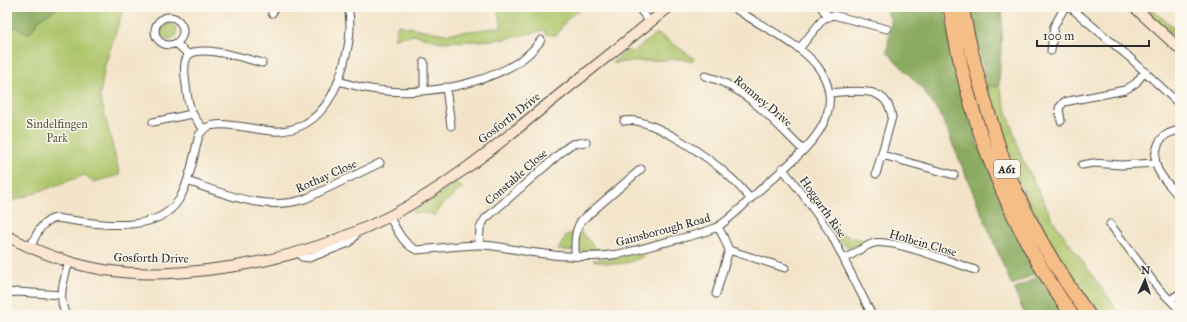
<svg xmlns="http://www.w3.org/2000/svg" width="1187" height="322" viewBox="0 0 1187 322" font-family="'IM FELL Great Primer',serif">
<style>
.green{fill:#adc56a;stroke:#6c784a}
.forest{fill:#8aaa5e;stroke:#5a6a44}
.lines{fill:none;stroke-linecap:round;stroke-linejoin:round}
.street-casing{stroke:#494743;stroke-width:9}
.secondary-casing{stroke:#494743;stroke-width:12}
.highway-casing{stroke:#494743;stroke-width:15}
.street{stroke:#fff;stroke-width:7}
.secondary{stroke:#fbe5cf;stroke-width:10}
.highway{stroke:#f6be87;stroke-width:13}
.labels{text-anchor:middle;stroke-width:3;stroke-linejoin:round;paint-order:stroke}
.shield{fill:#fbf7ec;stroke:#696865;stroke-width:1}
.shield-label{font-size:11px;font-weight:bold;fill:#2b2b2b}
.street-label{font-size:12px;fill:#2b2b2b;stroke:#fbf7ec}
.park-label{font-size:12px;fill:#52593e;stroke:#fbf7ec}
</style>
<rect width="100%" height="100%" fill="#fbf7ec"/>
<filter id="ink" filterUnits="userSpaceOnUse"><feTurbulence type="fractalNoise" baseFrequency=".025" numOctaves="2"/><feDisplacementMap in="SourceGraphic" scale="8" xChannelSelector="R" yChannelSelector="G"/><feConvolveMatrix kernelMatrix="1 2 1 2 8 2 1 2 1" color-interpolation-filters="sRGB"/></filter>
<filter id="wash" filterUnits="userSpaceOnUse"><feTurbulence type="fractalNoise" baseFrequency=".012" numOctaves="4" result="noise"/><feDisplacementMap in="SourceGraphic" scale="16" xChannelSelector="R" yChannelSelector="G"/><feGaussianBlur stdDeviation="0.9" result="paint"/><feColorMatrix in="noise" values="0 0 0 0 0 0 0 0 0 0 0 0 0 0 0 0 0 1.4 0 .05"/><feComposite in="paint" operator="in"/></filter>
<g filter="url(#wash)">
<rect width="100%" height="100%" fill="#f3e4c9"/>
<path class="green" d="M7,7H124L105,65L100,96L120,175L93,182L85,175L7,203Z
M497,7H584C569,16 566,19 557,35L545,34V30L505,39L479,41L441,42L416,35L394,38L398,25L445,34L502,27Z
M1141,7H1148L1180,32V42Z
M161 32a8 8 0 1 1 16 0a8 8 0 1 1-16 0Z
M657,33L695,59L692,62L681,59L612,63L627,50L633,52Z
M986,86H999L1021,156L1054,222L1121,315H1095L1049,240L1018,180L1001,133Z
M456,181L462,188L440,207L434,216L429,213H412Z
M580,231L598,251L558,250L566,235Z
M834,232L866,241C849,251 844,249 834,232Z
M652,249C637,265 613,267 593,260L612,258Z"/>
<path class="forest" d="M7,7H60L39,19L31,32L27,33L7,24Z
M885,7H944L959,84L978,145L1037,272L1012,286L941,116L921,87L887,52L891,21Z
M971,7H1003L999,86H986Z
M1040,275L1066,315H1025L1014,290Z"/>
</g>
<g filter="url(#ink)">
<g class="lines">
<defs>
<path id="street" d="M638,7L650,22
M821,7L828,16
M1070,7L1129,57L1177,102L1180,106
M272,13L276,7
M155 31a14 14 0 1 1 28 0a14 14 0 1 1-28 0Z
M176,43L189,55
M799,49L823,19L833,15L887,29
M1051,51L1054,26L1065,7
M424,62V91
M705,76C744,85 775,123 803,150
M339,81C354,86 370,90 387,91C433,95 513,81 541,40
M446,87L451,126
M829,93C855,91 887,84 892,117L876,174
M624,121C651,115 712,160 731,178C738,184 744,192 750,198
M1061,121L1059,108L1064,102L1125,90L1136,83L1145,71
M153,122L192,114
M204,129C190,115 188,103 186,85C185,76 182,61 189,55C201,44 247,59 262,63
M1180,130C1170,132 1162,135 1158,145C1148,169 1167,181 1180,198
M882,155L954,175
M1082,165L1093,163L1121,165L1155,163
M782,168L801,192L831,234L872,315
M187,181C225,194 265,212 305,199L380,163
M389,216C396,228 403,245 417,250C438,249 458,245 479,245C498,245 518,251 537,253C562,257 594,258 618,254C635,251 653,245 670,241C685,237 703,234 717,227C730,220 750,199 762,188C793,159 850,122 822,73C806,45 759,26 733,7
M1110,224L1159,289L1178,308
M479,245L480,228L485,219L565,149L572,144L586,142
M30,248C36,235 41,221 56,218C94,223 162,238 182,194C191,176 194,154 199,135C202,132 204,128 208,127C218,122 234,126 245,127C257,129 269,132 281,131C314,128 332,102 341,73C348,51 353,30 348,7
M729,250L785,268
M299,252L302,257L309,258L349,243L355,236L354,232
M575,255C575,243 574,232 581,221L641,169
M844,259C854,254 864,246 874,243C894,239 954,263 975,270
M7,293L18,292L61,295
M716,294L729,250L723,236L718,227
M1170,300L1180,293
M66,315C57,297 64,280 69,262"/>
<path id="secondary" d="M1134,7L1180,49
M7,236C75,272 131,279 207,270C270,263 333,245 390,216C442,189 489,152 534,115C579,79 624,43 669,7"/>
<path id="highway" d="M950,7C966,116 1008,225 1072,315
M962,7C969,45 979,82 990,118C997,141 1003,163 1013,184C1033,230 1059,274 1089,315"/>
</defs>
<use href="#street" class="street-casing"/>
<use href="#secondary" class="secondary-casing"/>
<use href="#highway" class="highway-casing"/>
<use href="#street" class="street"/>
<use href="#secondary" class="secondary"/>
<use href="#highway" class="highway"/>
</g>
</g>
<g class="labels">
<rect class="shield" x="994" y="160" width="26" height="18" rx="3"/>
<g class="shield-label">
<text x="1007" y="173">A61</text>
</g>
<g class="street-label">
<text transform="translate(763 101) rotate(40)" y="4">Romney Drive</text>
<text transform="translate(509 118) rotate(-38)" y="4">Gosforth Drive</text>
<text transform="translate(326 176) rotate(-24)" y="4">Rothay Close</text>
<text transform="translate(516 177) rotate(-41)" y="4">Constable Close</text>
<text transform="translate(823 207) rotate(55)" y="4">Hoggarth Rise</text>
<text transform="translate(663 230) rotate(-15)" y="4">Gainsborough Road</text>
<text transform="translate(923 243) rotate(16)" y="4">Holbein Close</text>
<text transform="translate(151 258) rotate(1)" y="4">Gosforth Drive</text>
</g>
<g class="park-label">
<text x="57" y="128">Sindelfingen<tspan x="57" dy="14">Park</tspan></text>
</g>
</g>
<rect width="1187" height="322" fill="none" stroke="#fbf7ec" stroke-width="24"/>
<g transform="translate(1145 280) rotate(3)" stroke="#fbf7ec" stroke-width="3" paint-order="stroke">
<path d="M0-3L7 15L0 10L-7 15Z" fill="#2b2b2b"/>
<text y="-6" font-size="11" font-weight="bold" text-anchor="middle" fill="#2b2b2b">N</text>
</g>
<path d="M1037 40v6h112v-6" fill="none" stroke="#2b2b2b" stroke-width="2"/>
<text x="1043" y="40" font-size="12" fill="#2b2b2b" stroke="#fbf7ec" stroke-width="3" paint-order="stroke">100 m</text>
</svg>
